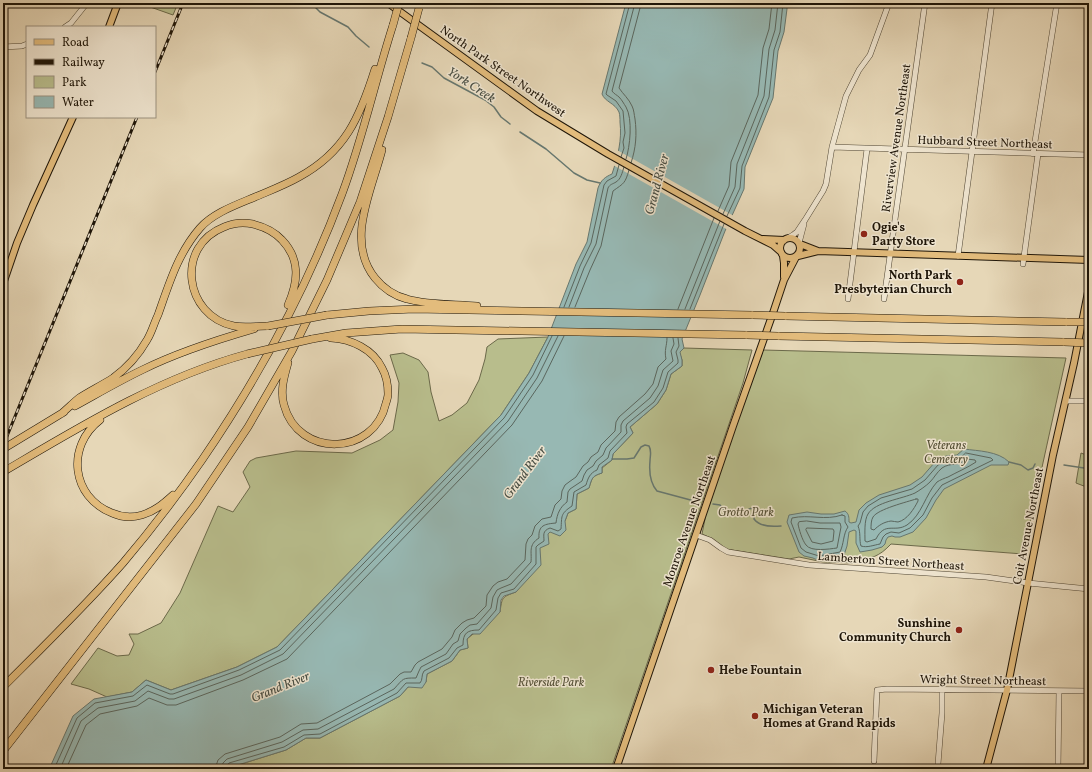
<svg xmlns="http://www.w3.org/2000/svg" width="1092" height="772" viewBox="0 0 1092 772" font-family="Vollkorn,serif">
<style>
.green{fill:#b8bd8c;stroke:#6b694a}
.water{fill:#97b8b3;stroke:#67776f}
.pier{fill:#e6d7b7}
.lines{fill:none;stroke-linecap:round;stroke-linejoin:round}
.shore{stroke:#5a665e;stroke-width:1}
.stream{stroke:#67776f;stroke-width:1.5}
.minor-casing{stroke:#504634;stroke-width:6}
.major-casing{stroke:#1e1508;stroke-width:8}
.highway-casing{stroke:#1e1508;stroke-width:8}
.minor{stroke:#efe5d0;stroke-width:5}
.major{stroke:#e3bc7c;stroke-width:6}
.highway{stroke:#e3bc7c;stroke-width:7}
.rail-casing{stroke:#1e1508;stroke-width:3}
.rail{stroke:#efe5d0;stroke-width:1.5;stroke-dasharray:4.5;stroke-linecap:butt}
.highway-bridge-casing{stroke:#1e1508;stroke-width:8;stroke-linecap:butt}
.highway-bridge{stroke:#e3bc7c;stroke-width:7}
.poi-dot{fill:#8f2418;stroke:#efe5d0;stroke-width:1.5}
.labels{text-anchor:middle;stroke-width:3;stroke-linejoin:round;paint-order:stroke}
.street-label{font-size:12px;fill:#1e1508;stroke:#efe5d0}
.poi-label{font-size:12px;font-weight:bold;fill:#1e1508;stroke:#efe5d0;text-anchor:start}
.park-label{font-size:12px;font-style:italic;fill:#545036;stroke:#efe5d0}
.water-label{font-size:13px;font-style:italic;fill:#484e44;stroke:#efe5d0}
</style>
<rect width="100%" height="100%" fill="#e6d7b7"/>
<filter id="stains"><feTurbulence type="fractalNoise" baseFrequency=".005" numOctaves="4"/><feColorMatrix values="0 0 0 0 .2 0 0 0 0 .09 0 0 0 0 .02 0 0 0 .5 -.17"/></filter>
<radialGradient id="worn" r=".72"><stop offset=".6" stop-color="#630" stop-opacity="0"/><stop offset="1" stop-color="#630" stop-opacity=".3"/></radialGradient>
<path class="green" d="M139,3H178L173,15Z
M548,337L529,373L501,415L277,647L237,667L171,690L146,680L132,692L107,697L89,689L71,684L98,648L117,656L129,655L134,644L129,634H138L161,623L180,593L218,506L233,512L250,487L243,472L250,461L256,458L296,451L352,453L380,440L393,430L398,402L399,383L390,355L403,353L419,360L428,372L431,392L439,421L452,415L467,403L479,380L485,359L487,347L498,339Z
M684,348L752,350L743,383L611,769H225L286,750L306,738H320L400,696L408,687L426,682L427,674L452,661L460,650L468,648L467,639L500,612C502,597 502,597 516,592L547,534L565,521L568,513L576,509L577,494L589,488C592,478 592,476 602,473V468L612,460L613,454L633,433L630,427L657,404L666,390L671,374L682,366V360L679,351Z
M763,350L1066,358L1023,554L891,544C880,556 870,560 854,560L853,563L823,562L799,557L789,559L726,549L713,539L702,534L705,519L704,515Z
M1081,453L1089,456V488L1076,483Z"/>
<path class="water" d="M626,3H787V9L784,32L778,51L773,98L745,167L744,189L725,231L700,295L682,339L684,348L680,352L682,360V366L671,374L666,390L657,404L630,427L633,433L613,454L612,460L602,467V473C592,476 592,478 589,488L577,494L576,509L568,513L565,521L566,530L560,536L550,532L548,534L549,544L540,548L541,565L516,592L504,596L501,600L500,612L480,634H472L467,639L468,648L460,650L452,661L427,674L426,682L422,688L408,687L400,696L320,738H306L286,750L225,769H36L51,765L73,716L94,699L132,692L146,680L171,690L237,667L277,647L501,415L529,373L548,337L576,264L587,242L598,188C601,180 605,177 612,174C618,156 622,140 620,122C620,119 620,115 619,112C615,103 605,102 602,94Z
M964,449C978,451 998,451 1009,462L1008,465H991L944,489L936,500L926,518L913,532L900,537H895L892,536L888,537L886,540L885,544L882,547L872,550L860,552L856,543V531L854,530L849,532L847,546L844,555L839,557L827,558L820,560L815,559L813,558L804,556L799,552L787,522L789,515L807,512L821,514H834L845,511C849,514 849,517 849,522L851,523L856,522L859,510L866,503L879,495L910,485L922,477L935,462L946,456L957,455Z"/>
<path class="pier" d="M617,150L734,216L728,230L613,165Z"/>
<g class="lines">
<path class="shore" d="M621,157L624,148L623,142L625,133L623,111L616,101L607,95L606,94L630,3
M626,159C630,147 633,119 626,107C624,104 622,100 619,97C617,95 614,94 612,91L635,3
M631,163C636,148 637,134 635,119C634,114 634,110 632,106C629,99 623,94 619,88L640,8L641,3
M718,211L729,186L731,162L758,95L763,48L769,29L772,3
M723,214L735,187L737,164L764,96L769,49L775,30L778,3
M727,216L740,188L742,166L769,97L774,50L780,32L783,3
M564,307L580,266L591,243L604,185L607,181L616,176L619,165
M569,307L584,268L596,244L608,188C610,184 613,184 616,182C621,179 622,173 624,167
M575,307L590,270L601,246L613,191C624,183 625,184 629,170
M678,309L714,218
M685,309L720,221
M690,309L724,224
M966,453L991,458L993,460L942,485L932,498L923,515L910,528L899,533L891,532L886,534L883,537L880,544C874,545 867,548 861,546C859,540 861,533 858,526L860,523L863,512L868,506L881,498L912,489L925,480L938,465L948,460L959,459Z
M967,459L975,460L976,462C967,468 957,472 948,477C945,478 940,480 937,482C925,495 922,515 907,525C894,533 885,521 876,539L867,542L865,541C865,534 864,520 868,514C875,502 902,499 915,493C920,490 926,486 930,482C934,478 937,472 942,468C951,462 957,467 967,459Z
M916,499H918V501C914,509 907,520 898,522C896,522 893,521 891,521C884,522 879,525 874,530L871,529C871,526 871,520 873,517C878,509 907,502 916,499Z
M842,515L845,516V522L848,527C843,534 844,544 840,552L819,556L806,552L801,548L791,522L792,518C809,514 825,521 842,515Z
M807,521L820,523H840L841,527L837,548C829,549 811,552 806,545C802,540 799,529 798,524L799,522Z
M807,528L833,529L834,531L833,541L821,544L812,542L806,530Z
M52,769L55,767L77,718L95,703L133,696L147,685L170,694H173L239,670L280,650L504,418L533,375L552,336
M60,769L81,721L98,708L135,701L148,691L169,699H174L241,675L283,654L508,421L537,378L558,336
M66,769L86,725L100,714L137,706L149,698L167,705H176L243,680L287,659L512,425L542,381L564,336
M215,769L218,760L225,754L280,737L301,724L317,723L390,684L400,674L404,672H411L415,665L418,662L442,649L452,637L455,630L462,623L467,620L474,618L486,606L487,595L493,586L498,582L507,579L525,560L526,544L528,539L532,535L535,526L542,519L551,517L555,505L561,499L562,491L565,485L569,482L576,477L583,466L588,462L591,457L598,452L601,445L615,431L616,422L619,417L645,394L653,384L658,367L666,359C664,350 667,346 667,338
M221,769L223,763L227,759L282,742L303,730L318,729L394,689C404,678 402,678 416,678L419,671L421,667L446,654L453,644L458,641L460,634L466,628L470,625L477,624L491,608L493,597L497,590L501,588L511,584L531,562C532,552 528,545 539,538C538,525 545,524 556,523C557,514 560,507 567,502L568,492L570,489L582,481L584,475L587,470L593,466L596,461L603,455L606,448L621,432V425L623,421L650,398L658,386L663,370L673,361L671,351L674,344L673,338
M227,769V766L229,763L284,747L304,735L320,734L397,693L406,683H420C423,680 421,675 424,671L449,658L457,648L463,645C463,633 467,630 479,630L496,610L498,598L501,593L514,589L536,564V547L538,545L544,541C544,535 542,531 550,528L558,531L561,529C562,516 560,514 572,506L574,492L586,485C588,478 590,473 597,470L599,465L608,458L610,451L627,433L626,427L627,424L654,402L663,388L668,372L678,363V360L676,352L679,346L678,338"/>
<path class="stream" d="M316,8L320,12L348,27L356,36L369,47
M422,63L432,67L444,78L485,100L494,107L501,117L510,124
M520,132L546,149L574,173L587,180L600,183
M612,459H627L634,458L641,447L645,445L649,446C652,451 650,456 650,461C649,472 650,483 657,491L698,502
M1009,462L1021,465L1028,470L1033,468L1035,464
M1064,465L1084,468H1089
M713,504L720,505C727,514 732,519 744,512C747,510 749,508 753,508L754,509L755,512L754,519C760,527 771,527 781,526"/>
<defs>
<path id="minor" d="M65,27L71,23L87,3
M3,47L22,46L27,44
M832,147L1089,155
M1033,154L1057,3
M788,238L793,235L797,232L805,220L823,191L826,184L832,147L846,96L859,70L870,55L889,3
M799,243L804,224
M958,256L992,3
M1023,264L1038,154
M848,299L867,149
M884,299L925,3
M1066,401H1089
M696,535L710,540L721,548L728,552L809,565L986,577L1028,583L1089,589
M874,761L877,690L887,689L1089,691
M938,764L942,713V690
M1058,769L1059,691"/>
<path id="major" d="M388,3L537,111L608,154L745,231L773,245L781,252
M109,27L118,3
M780 248a10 10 0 1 1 20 0a10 10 0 1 1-20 0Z
M763,239L784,240
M800,244L818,251
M783,256L784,263V277
M798,256L818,251L1089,260
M3,284L17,243L33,205L73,117
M616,769L733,426L773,313L784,280L796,257
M986,769L1007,690L1053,455L1074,363L1089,287"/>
<path id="highway" d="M382,150C372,190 345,241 375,278C383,288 395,296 407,299C428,305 456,304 477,306
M327,315L369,311L414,309L753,315
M785,316L1067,322
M268,326C257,326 245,328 234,326C184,316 175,246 224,227C233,223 243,222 253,224C265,227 274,231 282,240C301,260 298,282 288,305
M778,336L1064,342
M312,339L346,333L402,329L747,335
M288,363C284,377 280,391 284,405C298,458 374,457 386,403C387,400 388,397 388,394C388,386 386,375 382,368C373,349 351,339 331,338
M75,406C97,394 119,381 142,370C178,352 216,340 254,329
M61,414C67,409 73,403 79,398C90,391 102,385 113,378C127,368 139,354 147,340C152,332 154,323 158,315C169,284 178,253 200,228C213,213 236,205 255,197C269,191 285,185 299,177C345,152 360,117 375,69
M100,420C66,446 71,497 112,513C121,517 132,518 142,515C155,511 163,504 173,495
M3,449L64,412
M3,472C81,426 159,378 247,354
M3,687C44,646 85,606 123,563C151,530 177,496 202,460C259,377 307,288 342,194C363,138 375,81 393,25
M3,751L196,504L248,427L292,351L327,280L360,202L388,117L411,38"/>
</defs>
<use href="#minor" class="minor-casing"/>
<use href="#major" class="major-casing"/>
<use href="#highway" class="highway-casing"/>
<use href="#minor" class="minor"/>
<use href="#major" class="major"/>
<use href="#highway" class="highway"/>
<defs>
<path id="rail" d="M155,72L183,3
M3,446L137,117"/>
</defs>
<use href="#rail" class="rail-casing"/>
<use href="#rail" class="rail"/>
<defs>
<path id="highway-bridge" d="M393,25L399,3
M411,38L419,8
M753,315L785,316
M1067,322H1089
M268,326L327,315
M747,335L778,336
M1064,342L1089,343
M247,354L312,339"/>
</defs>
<use href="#highway-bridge" class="highway-bridge-casing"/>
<use href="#highway-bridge" class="highway-bridge"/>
</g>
<g class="poi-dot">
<circle cx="864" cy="234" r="4"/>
<circle cx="960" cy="282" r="4"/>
<circle cx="959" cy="630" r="4"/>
<circle cx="711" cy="670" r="4"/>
<circle cx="755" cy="716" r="4"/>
</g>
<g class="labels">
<g class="street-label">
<text transform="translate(503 71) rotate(35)" y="4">North Park Street Northwest</text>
<text transform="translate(896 138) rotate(-82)" y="4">Riverview Avenue Northeast</text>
<text transform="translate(985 142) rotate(2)" y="4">Hubbard Street Northeast</text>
<text transform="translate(689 521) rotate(-71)" y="4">Monroe Avenue Northeast</text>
<text transform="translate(1028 526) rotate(-79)" y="4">Coit Avenue Northeast</text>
<text transform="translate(891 561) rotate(4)" y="4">Lamberton Street Northeast</text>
<text transform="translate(983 680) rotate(1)" y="4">Wright Street Northeast</text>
</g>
<g class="poi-label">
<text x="872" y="231">Ogie's<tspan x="872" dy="14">Party Store</tspan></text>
<text x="952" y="279" text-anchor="end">North Park<tspan x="952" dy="14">Presbyterian Church</tspan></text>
<text x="951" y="627" text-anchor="end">Sunshine<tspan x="951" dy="14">Community Church</tspan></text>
<text x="719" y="674">Hebe Fountain</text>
<text x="763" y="713">Michigan Veteran<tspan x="763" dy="14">Homes at Grand Rapids</tspan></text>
</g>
<g class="park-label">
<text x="946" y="449">Veterans<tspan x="946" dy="14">Cemetery</tspan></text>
<text x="746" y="516">Grotto Park</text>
<text x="551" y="686">Riverside Park</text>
</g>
<g class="water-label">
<text transform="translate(472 84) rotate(33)" y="5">York Creek</text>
<text transform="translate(656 184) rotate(-75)" y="5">Grand River</text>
<text transform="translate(524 472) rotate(-53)" y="5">Grand River</text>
<text transform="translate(280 686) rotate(-22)" y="5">Grand River</text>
</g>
</g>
<rect width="1092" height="772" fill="none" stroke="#e6d7b7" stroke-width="16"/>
<rect x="4" y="4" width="1084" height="764" fill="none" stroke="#1e1508" stroke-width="2"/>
<rect x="8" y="8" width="1076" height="756" fill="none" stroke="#1e1508"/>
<rect x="26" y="26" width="130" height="92" fill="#efe5d0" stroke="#9b9280"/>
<rect x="34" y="39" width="20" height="6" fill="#e3bc7c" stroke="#9b9280"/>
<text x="62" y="46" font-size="12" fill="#1e1508">Road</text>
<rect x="34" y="59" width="20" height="6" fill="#1e1508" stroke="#9b9280"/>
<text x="62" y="66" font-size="12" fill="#1e1508">Railway</text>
<rect x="34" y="76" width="20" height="12" fill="#b8bd8c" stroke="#9b9280"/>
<text x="62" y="86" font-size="12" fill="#1e1508">Park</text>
<rect x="34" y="96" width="20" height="12" fill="#97b8b3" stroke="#9b9280"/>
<text x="62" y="106" font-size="12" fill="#1e1508">Water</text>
<rect width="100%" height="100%" filter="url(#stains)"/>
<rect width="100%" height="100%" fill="url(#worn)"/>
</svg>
